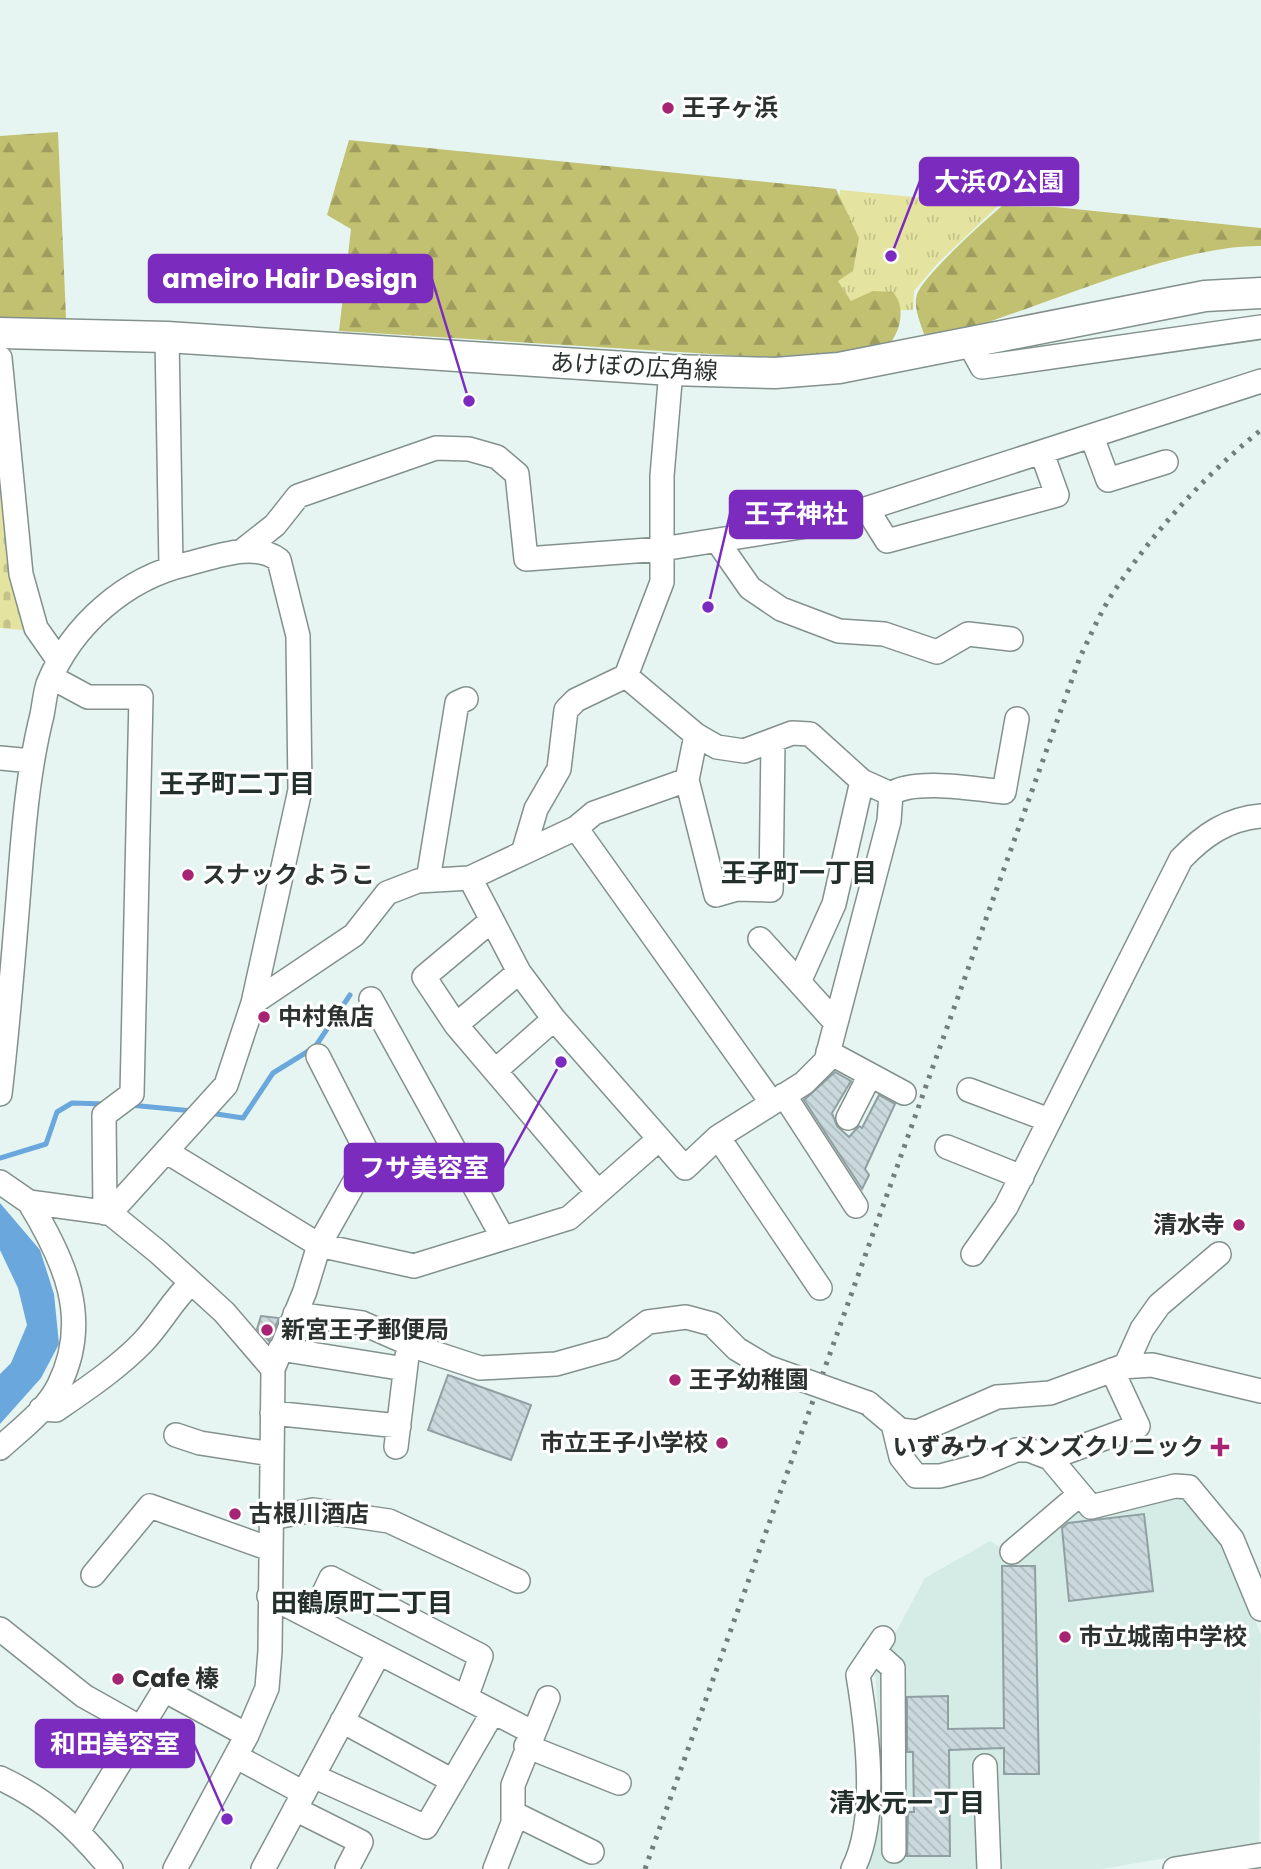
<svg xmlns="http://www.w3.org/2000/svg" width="1261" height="1869" viewBox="0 0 1261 1869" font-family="Poppins,'Noto Sans JP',sans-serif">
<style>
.built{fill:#d4ece5}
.grass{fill:url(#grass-tufts)}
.forest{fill:url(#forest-firs)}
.cemetery{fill:url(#cemetery-stones)}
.water{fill:#69a7dc}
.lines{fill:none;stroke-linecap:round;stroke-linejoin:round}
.stream{stroke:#69a7dc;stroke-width:5}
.building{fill:url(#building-back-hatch);stroke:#909fa2;stroke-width:2}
.minor-casing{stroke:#83918d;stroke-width:26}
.major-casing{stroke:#83918d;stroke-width:33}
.minor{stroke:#fff;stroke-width:23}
.major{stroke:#fff;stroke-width:30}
.rail{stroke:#737d7a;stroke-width:5;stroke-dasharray:3.5 7;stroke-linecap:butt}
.minor-bridge-casing{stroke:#83918d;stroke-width:26;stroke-linecap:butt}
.minor-bridge{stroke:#fff;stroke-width:23}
.poi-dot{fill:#a62472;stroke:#fff;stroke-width:2.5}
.labels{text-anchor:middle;stroke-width:6;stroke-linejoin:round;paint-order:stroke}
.poi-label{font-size:24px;font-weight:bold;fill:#2c3230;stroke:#fff;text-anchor:start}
.street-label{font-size:24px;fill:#2c3230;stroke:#fff}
.neighbourhood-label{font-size:26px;font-weight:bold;fill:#232f2b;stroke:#fff}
.leader{fill:none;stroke:#7b2cbf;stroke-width:2.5}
.callout-dot{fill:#7b2cbf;stroke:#fff;stroke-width:2.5}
.callout{fill:#7b2cbf;stroke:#7b2cbf;stroke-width:2.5}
.callout-label{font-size:26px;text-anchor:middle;font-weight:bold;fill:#fff}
</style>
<defs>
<pattern id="grass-tufts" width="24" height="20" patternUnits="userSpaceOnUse" patternTransform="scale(1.75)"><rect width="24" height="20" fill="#e4e39f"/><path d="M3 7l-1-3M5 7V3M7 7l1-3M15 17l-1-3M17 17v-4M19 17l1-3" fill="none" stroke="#c4c389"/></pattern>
<pattern id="forest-firs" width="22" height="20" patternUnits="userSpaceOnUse" patternTransform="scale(1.75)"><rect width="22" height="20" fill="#c2c171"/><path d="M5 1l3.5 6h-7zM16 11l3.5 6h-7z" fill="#9e9d5d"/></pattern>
<pattern id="cemetery-stones" width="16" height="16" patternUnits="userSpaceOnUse" patternTransform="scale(1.75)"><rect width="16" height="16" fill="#e4e39f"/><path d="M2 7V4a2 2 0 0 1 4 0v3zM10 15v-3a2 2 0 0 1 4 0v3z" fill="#c4c389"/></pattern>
<pattern id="building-back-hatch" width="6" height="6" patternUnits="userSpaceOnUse" patternTransform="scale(1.75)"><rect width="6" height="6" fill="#cad9dc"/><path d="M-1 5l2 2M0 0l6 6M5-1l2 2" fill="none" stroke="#aebbbd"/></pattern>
</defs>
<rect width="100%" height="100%" fill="#e6f5f1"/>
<path class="built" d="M1181,1495L1190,1499L1230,1555L1261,1635L1259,1842L1102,1869H862L873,1836L882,1776L875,1671L925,1578L990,1541L1015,1556L1077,1502Z"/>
<path class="grass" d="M840,190L999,205L938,263L914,291L913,310L857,311L835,276Z"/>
<path class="forest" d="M58,132L66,318L0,319V136Z
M349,140L836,189L859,238L853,271L838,281L851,301L873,291L893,292C908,310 899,337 882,353C876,358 863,360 855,363L339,331L351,229L327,215Z
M1002,206L1055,207L1261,228V246C1189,245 1087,288 1017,312C992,320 948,340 924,334C920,322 912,304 918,292C927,273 984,221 1002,206Z"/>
<path class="cemetery" d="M0,418L33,631L0,628Z"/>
<path class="water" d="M0,1203L40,1250L54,1294L59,1344L41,1378L0,1424V1374L11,1363L27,1325L18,1288L0,1250Z"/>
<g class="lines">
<path class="stream" d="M130,1105L193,1111
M210,1113L243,1118L273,1073L315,1047L350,995
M0,1158L46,1144L57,1112L72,1103L106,1104"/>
</g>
<path class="building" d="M835,1072L851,1081L832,1113L837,1126L849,1137L859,1126L862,1128L879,1095L895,1104L865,1169L869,1175L862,1189L804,1100Z
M261,1316L279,1318L269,1341L257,1329Z
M448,1375L531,1405L511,1460L428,1430Z
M1144,1514L1153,1591L1069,1601L1062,1528L1068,1523Z
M1002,1566H1035L1039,1774H1004V1748L949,1750L950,1856H907L908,1812H914L913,1752H907V1697L948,1696V1729L1004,1728Z"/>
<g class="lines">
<defs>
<path id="minor" d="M167,337L171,567
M969,343L982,367L1261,327
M0,358L21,574L36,628L59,661
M1092,437L1108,480L1166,462
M867,509L887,541L1057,495L1042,453
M718,542L750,588L781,609L839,631L884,634L937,652L968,634L1011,639
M242,551L275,525L298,496L436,448L469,449L497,457L517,474L526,559L662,549L819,524L1261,381
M626,676L696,735L717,747L744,751L792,733L810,734L862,781L891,794
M51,677L88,697H141L132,1094L104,1115L105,1213
M696,735L687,780L716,895L737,889L771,890L773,742
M0,758L32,761
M891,794C914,778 975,789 1004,792L1017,719
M576,828L772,1103
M523,853L576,828L594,813L687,780
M470,878L519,972L554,1019L685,1168L718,1137L804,1083L826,1061L889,821L891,794
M428,880L457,703L466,699
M760,939L836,1023
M519,972L456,1025L598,1192
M799,982L834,904L862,781
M371,999L503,1238
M253,1003L354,935L387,893L418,881L470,878L523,853L536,809L559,769L566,710L576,700L626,676L662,582V476L671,370
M456,1025L424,977L492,920
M828,1052L904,1093
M495,1071L554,1019
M969,1090L1049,1120
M0,1094C9,1017 15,939 21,862C25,812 30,763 42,715C44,705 45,693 48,684C72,625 126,578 187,564C215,557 255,541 279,560L298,636L300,790L253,1003L226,1085L110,1213
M784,1095L856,1206
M848,1118L870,1075
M718,1137L820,1288
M947,1147L1022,1177
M167,1152L319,1245L414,1266L569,1218L659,1139
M0,1182L29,1202L110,1213L158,1252L224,1312L273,1369
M973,1254L1006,1207L1181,859C1204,835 1227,819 1261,816
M295,1314L362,1323L419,1348L480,1368L556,1364L613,1348L648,1322L686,1317L712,1324L737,1349L767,1367
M280,1349L405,1369
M1125,1367L1142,1329L1159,1305L1219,1254
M1112,1370L1138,1426L1050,1458L1091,1507L1175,1486L1189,1487L1232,1539L1261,1609
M868,1403L900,1430L917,1432L997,1397L1050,1393L1121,1367L1152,1365L1261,1391
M41,1409L56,1410C85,1390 118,1368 143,1342C161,1323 172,1301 191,1283
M272,1413L399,1426
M893,1424L901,1457L916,1476H940L978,1466L1016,1450H1029L1050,1458
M176,1435L200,1443L272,1454
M396,1447L407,1356
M0,1448C21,1429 47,1410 59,1385C92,1319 64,1259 29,1202
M271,1518L313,1510L389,1521L518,1581
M1012,1552L1080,1494
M93,1575L150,1506L270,1549
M269,1596L532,1732
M312,1618L331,1578L481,1656L466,1698
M0,1629L84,1696L141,1728
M874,1651L893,1668L894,1851
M342,1721L453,1781
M526,1746L619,1783
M237,1757L304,1793
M985,1766L989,1869
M313,1776L426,1827L493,1712
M0,1778C49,1801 77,1828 111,1869
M295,1809L361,1842L347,1869
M513,1813L592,1852
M79,1830L164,1690L247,1735
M175,1869L247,1735L267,1688L270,1651L273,1369L305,1291L319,1245L354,1183L372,1162L318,1056
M263,1869L379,1653
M495,1869L513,1823V1785L548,1698
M853,1869C879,1819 867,1729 858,1675L883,1638
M1175,1869L1261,1855"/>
<path id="major" d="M0,333L167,337L671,370L775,373L839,368L1205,296L1261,293"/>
</defs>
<use href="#minor" class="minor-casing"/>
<use href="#major" class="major-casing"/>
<use href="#minor" class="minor"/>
<use href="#major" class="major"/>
<path class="rail" d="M645,1869L1080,657C1091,635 1101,610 1115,590C1154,531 1206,474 1261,430"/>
<defs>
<path id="minor-bridge" d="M767,1367L868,1403"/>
</defs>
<use href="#minor-bridge" class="minor-bridge-casing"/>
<use href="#minor-bridge" class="minor-bridge"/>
</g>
<g class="poi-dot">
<circle cx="668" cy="108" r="7"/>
<circle cx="188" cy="875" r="7"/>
<circle cx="264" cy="1017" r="7"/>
<circle cx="1239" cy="1225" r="7"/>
<circle cx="267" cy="1330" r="7"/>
<circle cx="675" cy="1380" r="7"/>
<circle cx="722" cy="1443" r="7"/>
<path d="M1216.5 1436.5h7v7h7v7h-7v7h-7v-7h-7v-7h7z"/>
<circle cx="235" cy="1514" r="7"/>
<circle cx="1065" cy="1637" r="7"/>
<circle cx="118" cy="1679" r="7"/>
</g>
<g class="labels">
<g class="poi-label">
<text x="682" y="116">王子ヶ浜</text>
<text x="202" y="883">スナック ようこ</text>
<text x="278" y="1025">中村魚店</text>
<text x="1225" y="1233" text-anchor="end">清水寺</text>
<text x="281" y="1338">新宮王子郵便局</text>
<text x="689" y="1388">王子幼稚園</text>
<text x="708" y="1451" text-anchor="end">市立王子小学校</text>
<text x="1204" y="1455" text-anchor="end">いずみウィメンズクリニック</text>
<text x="249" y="1522">古根川酒店</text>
<text x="1079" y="1645">市立城南中学校</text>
<text x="132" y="1687">Cafe 榛</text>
</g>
<g class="street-label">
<text transform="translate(634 367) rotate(3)" y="8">あけぼの広角線</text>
</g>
<g class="neighbourhood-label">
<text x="237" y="793">王子町二丁目</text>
<text x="799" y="882">王子町一丁目</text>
<text x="362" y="1612">田鶴原町二丁目</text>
<text x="907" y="1812">清水元一丁目</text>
</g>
</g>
<path class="leader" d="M891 256L920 181M469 401L432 279M708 607L730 514M561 1062L503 1168M227 1819L194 1744"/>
<g class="callout-dot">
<circle cx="891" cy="256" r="7"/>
<circle cx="469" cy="401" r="7"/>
<circle cx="708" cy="607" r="7"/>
<circle cx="561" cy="1062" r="7"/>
<circle cx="227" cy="1819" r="7"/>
</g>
<g class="callout">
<rect x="920" y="158" width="158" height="47" rx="7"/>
<rect x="149" y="255" width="283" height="47" rx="7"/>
<rect x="730" y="491" width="132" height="47" rx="7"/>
<rect x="345" y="1144" width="158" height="47" rx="7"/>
<rect x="36" y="1720" width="158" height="47" rx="7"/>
</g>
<g class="callout-label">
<text x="999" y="191">大浜の公園</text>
<text x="290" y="288">ameiro Hair Design</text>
<text x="796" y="523">王子神社</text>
<text x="424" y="1177">フサ美容室</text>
<text x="115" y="1753">和田美容室</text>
</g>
</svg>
